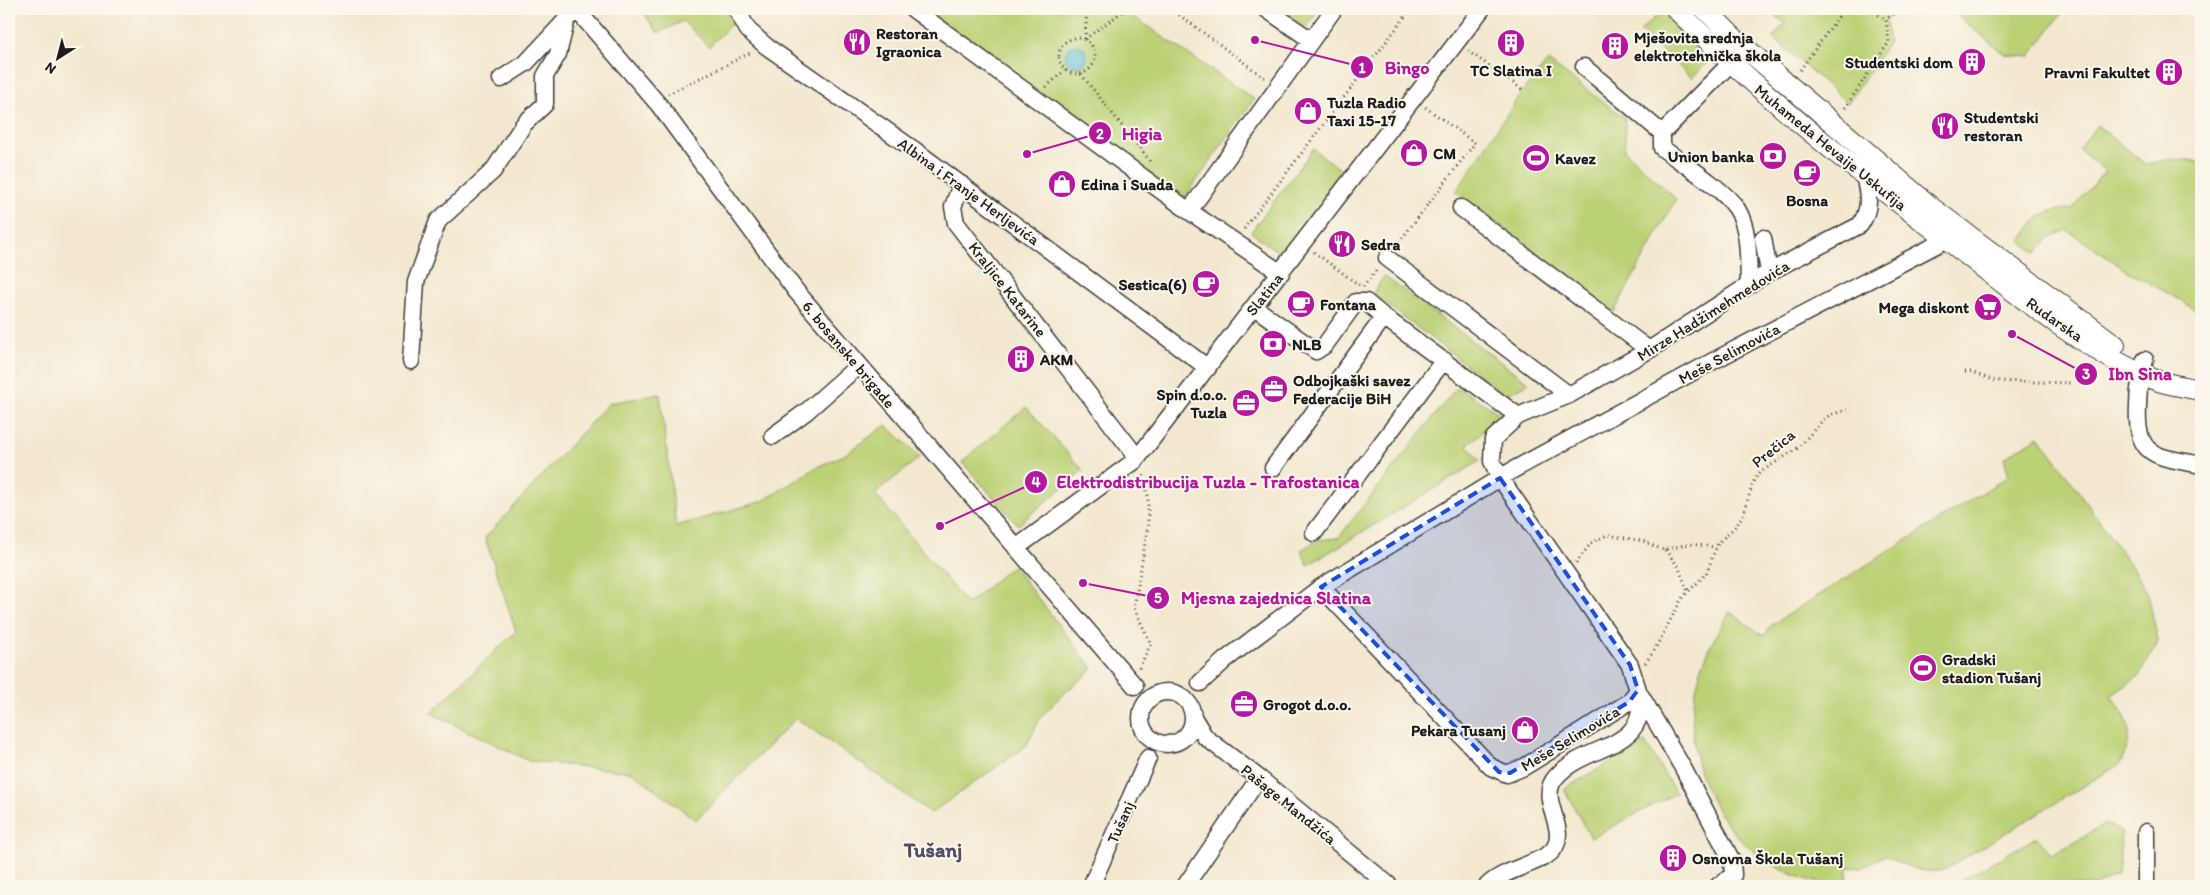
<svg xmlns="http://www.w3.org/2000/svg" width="2210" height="895" viewBox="0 0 2210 895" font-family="Itim,sans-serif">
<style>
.green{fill:#bbd175;stroke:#6c7648}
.water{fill:#54bcd1;stroke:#386c76}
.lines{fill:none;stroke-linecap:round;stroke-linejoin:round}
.minor-casing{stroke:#3c3b37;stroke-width:19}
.major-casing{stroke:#3c3b37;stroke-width:22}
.path{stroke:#3c3b37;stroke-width:3;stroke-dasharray:1 4;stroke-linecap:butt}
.minor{stroke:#fff;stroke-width:16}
.major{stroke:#fff;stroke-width:20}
.marked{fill:#1d4ed8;fill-opacity:0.2;stroke:#1d4ed8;stroke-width:4;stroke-dasharray:10 6;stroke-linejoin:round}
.labels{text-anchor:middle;stroke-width:4;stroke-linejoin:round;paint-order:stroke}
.poi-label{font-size:16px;font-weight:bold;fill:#1c1c1c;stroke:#fbf7ec;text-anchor:start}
.street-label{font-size:16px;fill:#1c1c1c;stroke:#fbf7ec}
.district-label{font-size:21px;font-weight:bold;fill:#534d65;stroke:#fbf7ec}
.leader{fill:none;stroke:#b5179e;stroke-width:2}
.callout-dot{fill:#b5179e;stroke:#fbf7ec;stroke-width:2}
.mark-label{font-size:15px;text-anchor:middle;font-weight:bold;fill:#fff}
.callout-label{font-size:18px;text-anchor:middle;font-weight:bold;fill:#b5179e;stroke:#fbf7ec;stroke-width:4;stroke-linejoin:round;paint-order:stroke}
</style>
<rect width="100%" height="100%" fill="#fbf7ec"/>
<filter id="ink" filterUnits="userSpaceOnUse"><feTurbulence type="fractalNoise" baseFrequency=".02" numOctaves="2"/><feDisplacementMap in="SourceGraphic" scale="10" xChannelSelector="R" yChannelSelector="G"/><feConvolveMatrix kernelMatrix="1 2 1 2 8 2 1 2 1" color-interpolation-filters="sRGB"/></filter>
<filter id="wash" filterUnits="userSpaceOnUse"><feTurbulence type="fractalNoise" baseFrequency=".0096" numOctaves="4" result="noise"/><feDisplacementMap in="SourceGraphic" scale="20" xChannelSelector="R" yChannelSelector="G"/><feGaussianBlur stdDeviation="1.12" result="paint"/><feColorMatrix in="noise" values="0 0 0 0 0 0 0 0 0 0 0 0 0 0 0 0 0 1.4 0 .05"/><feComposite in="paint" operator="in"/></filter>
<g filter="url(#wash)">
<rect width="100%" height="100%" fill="#f3e8cf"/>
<path class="green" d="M641,9H726L733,22L709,47L683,21L658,33Z
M913,9H1122L1254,99L1181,203Z
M1279,9H1319L1305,29Z
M1767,9H1898L1886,20L1889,42L1848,103L1773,38L1785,23Z
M1949,9H2065L2029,57L2004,54Z
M1661,12L1708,62L1692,78L1640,31Z
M1548,61L1625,118V151L1676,199L1614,312L1456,192L1523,90Z
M2097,125L2145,164C2161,160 2186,156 2201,163V314L2182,301L2127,271L2067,230L2049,238L2036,254L2021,241C2037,217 2041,209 2072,209L2105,171L2079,149Z
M1313,149L1344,172L1282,255L1251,232Z
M1384,276L1529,383L1506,395L1373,294Z
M1457,387L1502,415L1467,445L1480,461L1308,565L1301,550L1318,540L1338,538Z
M660,394L676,526L763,501L817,467L844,455L886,425L920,457L875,494L967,604L1013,566L1093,669L1061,696L1041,717L1026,746L931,813L796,718L696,820L632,772L529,761L431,713L516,631L485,538L609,403Z
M1026,407L1083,470L1018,525L962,462Z
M2039,436L2132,567L2148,594L2158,641L2139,676L2111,696C2131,722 2135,734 2120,764L1944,870C1921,875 1906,866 1886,855L1861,868L1848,867L1846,886H1842C1741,879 1672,779 1698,681C1704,656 1716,634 1730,612L1764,636L1771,625L2009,476L2004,458Z
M1645,742L1676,793L1591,838L1564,789Z
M2106,824L2122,832L2118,875L2095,886H1939L1959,881L2037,837L2052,855Z"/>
<path class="water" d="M1065 56a11 11 0 1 1 22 0a11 11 0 1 1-22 0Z"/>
</g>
<g filter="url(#ink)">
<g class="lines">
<defs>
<path id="minor" d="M576,9L659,105L796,291L1135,686
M739,9L738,12L748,30L766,46L913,149L1208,368
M913,9L1189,211L1281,273
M1266,9L1311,40
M1584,67L1662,133
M1724,70L1662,133V148C1682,163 1724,189 1737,209C1750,230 1748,261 1749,285
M501,79L526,63L566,20
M961,184L953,207L956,223L1130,448L1136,460
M1461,208L1649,350
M1189,211L1334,9
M1763,238L1769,272
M1387,258L1569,395
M1254,307L1316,351L1325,345L1356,302H1366L1384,317
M2145,360C2140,376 2138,391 2138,407C2135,459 2158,456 2201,465
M411,361L416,282L438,221L493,171L524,124L545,104V76L558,54L567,18L578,11
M1518,416L1569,395L1649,350L1769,272L1860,225C1871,209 1869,195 1864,176
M773,436L807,411L859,365
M1273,468L1384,317L1518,416L1493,439L1492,461L1500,478L1630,665L1638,690L1629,702L1524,767L1507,774L1491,767L1321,587
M1314,533L1444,360
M1016,548L1136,460L1482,9
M1200,683L1225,660L1321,587L1513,470L1715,360L1938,244L1953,231
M1141 718a26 26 0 1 1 52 0a26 26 0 1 1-52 0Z
M1641,696L1683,768L1732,861L1733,875L1718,886
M1193,717L1205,737L1259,778L1390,886
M1091,886L1148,758
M1185,886L1259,778
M1487,886C1503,869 1543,863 1553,850C1570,828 1536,799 1556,777C1586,742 1653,751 1638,690
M2146,886V832"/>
<path id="major" d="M1676,9C1759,93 1850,166 1944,237C2006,285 2081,349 2153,379C2168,385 2186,387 2201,390
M1705,9L1736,40L1932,208L2115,345"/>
</defs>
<use href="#minor" class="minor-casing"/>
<use href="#major" class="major-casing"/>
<path class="path" d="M1171,9L1265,78
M1870,9L1886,20
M1059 56a18 18 0 1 1 36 0a18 18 0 1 1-36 0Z
M1085,39L1126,9
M1085,39L1087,9
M1468,51L1523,90
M1800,70L1844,9
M1081,74L1150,161
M1046,87L1065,70
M668,94L750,53
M1845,108L1889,42L1886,20L1898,9
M1244,229L1411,9
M1396,246L1475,143L1425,107
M1314,252L1359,285
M1363,287L1378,268
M1965,372H1971L1995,381L2070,383
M1665,550L1678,566L1688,591
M1576,563L1591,543L1607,535L1643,541L1663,550L1689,544L1716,547
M1645,663L1654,651L1682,598L1706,574L1718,543L1737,525L1743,515L1754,480L1759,473L1798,448L1824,419L1832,414L1847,410
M1139,668L1151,644L1134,608L1148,526V496L1143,473"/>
<use href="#minor" class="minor"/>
<use href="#major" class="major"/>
</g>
</g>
<path class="marked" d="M1500,478L1630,665L1638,690L1629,702L1510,773L1499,772L1321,587Z"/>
<defs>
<symbol id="restaurant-disc" viewBox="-11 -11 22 22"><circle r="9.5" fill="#b5179e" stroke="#fbf7ec"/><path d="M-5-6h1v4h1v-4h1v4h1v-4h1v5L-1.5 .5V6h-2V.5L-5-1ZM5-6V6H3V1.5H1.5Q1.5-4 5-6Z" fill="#fff"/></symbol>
<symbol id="building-disc" viewBox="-11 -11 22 22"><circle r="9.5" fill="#b5179e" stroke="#fbf7ec"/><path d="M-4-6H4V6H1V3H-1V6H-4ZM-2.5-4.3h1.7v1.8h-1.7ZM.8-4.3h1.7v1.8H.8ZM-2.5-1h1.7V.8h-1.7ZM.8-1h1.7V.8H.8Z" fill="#fff"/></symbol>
<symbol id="shop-disc" viewBox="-11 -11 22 22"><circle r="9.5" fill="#b5179e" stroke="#fbf7ec"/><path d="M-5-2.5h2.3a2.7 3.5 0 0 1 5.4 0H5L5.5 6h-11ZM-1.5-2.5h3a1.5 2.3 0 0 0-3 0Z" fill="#fff"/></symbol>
<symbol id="bank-disc" viewBox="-11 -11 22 22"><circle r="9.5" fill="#b5179e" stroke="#fbf7ec"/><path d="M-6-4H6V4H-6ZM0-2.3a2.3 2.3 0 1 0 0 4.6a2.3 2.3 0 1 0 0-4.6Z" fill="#fff"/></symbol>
<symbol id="stadium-disc" viewBox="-11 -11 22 22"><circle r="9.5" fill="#b5179e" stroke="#fbf7ec"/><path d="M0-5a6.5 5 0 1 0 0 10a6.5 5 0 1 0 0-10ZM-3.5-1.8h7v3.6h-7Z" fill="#fff"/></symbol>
<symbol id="cafe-disc" viewBox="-11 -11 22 22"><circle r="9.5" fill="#b5179e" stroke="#fbf7ec"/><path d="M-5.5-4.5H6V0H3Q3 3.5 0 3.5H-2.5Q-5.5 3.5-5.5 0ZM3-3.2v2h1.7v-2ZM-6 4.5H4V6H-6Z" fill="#fff"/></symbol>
<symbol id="supermarket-disc" viewBox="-11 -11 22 22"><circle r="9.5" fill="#b5179e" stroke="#fbf7ec"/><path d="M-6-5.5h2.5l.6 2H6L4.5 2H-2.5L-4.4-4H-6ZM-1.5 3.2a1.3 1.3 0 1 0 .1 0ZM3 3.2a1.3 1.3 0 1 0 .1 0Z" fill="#fff"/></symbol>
<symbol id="office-disc" viewBox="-11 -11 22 22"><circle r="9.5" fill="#b5179e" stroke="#fbf7ec"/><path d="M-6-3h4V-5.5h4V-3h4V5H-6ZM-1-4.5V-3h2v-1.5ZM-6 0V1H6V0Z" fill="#fff"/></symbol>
</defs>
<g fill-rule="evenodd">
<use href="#restaurant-disc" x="841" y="26" width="32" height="32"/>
<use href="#building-disc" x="1495" y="27" width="32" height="32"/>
<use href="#building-disc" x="1599" y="30" width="32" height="32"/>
<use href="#building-disc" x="1956" y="46" width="32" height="32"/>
<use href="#building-disc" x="2153" y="56" width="32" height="32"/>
<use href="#shop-disc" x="1292" y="95" width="32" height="32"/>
<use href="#restaurant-disc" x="1929" y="110" width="32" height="32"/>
<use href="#shop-disc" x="1398" y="137" width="32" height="32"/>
<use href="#bank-disc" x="1757" y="140" width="32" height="32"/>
<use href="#stadium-disc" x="1520" y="142" width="32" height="32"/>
<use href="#cafe-disc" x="1791" y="157" width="32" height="32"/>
<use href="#shop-disc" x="1046" y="168" width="32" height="32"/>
<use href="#restaurant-disc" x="1326" y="228" width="32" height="32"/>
<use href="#cafe-disc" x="1190" y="268" width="32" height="32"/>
<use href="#cafe-disc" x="1285" y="288" width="32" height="32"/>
<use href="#supermarket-disc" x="1972" y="291" width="32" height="32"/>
<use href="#bank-disc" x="1257" y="328" width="32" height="32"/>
<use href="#building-disc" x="1005" y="343" width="32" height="32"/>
<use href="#office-disc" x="1258" y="373" width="32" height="32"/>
<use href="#office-disc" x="1230" y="387" width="32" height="32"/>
<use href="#stadium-disc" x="1907" y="652" width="32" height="32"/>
<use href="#office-disc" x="1228" y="688" width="32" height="32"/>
<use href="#shop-disc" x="1509" y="714" width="32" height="32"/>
<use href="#building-disc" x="1657" y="842" width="32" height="32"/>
</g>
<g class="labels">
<g class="poi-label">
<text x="876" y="39">Restoran<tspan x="876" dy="18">Igraonica</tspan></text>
<text x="1634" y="43">Mješovita srednja<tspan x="1634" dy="18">elektrotehnička škola</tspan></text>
<text x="1953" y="68" text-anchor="end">Studentski dom</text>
<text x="1511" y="76" text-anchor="middle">TC Slatina I</text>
<text x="2150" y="78" text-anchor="end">Pravni Fakultet</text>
<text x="1327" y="108">Tuzla Radio<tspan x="1327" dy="18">Taxi 15-17</tspan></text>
<text x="1964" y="123">Studentski<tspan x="1964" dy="18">restoran</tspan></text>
<text x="1433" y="159">CM</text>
<text x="1754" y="162" text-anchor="end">Union banka</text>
<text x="1555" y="164">Kavez</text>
<text x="1081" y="190">Edina i Suada</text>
<text x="1807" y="206" text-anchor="middle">Bosna</text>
<text x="1361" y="250">Sedra</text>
<text x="1187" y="290" text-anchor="end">Sestica(6)</text>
<text x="1320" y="310">Fontana</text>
<text x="1969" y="313" text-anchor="end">Mega diskont</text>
<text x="1292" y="350">NLB</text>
<text x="1040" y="365">AKM</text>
<text x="1293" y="386">Odbojkaški savez<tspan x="1293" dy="18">Federacije BiH</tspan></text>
<text x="1227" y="400" text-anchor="end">Spin d.o.o.<tspan x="1227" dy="18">Tuzla</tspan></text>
<text x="1942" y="665">Gradski<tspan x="1942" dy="18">stadion Tušanj</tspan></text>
<text x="1263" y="710">Grogot d.o.o.</text>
<text x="1506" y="736" text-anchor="end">Pekara Tusanj</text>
<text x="1692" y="864">Osnovna Škola Tušanj</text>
</g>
<g class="street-label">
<text transform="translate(1831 147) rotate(39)" y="6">Muhameda Hevaije Uskufija</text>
<text transform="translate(969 191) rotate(36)" y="6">Albina i Franje Herljevića</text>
<text transform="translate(1008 289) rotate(52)" y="6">Kraljice Katarine</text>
<text transform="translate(1264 294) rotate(-52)" y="6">Slatina</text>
<text transform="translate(1713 310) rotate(-32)" y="6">Mirze Hadžimehmedovića</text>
<text transform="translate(2055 319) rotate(35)" y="6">Rudarska</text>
<text transform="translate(1729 353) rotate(-28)" y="6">Meše Selimovića</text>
<text transform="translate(849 354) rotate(50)" y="6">6. bosanske brigade</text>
<text transform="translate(1773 448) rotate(-39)" y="6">Prečica</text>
<text transform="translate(1570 738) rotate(-31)" y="6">Meše Selimovića</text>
<text transform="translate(1289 804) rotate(39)" y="6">Pašage Mandžića</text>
<text transform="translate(1120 822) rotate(-66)" y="6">Tušanj</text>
</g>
<g class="district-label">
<text x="933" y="857">Tušanj</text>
</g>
</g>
<path class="leader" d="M1255 40L1362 67M1027 154L1100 133M2012 334L2086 374M940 526L1036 482M1083 583L1158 598"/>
<g class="callout-dot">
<circle cx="1255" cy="40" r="5"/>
<circle cx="1027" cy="154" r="5"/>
<circle cx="2012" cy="334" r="5"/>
<circle cx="940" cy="526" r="5"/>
<circle cx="1083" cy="583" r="5"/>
<circle cx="1362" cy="67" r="12"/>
<circle cx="1100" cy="133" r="12"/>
<circle cx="2086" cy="374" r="12"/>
<circle cx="1036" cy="482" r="12"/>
<circle cx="1158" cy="598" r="12"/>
</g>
<g class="mark-label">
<text x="1362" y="73">1</text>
<text x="1100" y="139">2</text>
<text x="2086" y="379">3</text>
<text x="1036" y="487">4</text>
<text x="1158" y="603">5</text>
</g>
<g class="callout-label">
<text x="1407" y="74">Bingo</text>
<text x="1142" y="140">Higia</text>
<text x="2140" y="380">Ibn Sina</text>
<text x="1208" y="488">Elektrodistribucija Tuzla - Trafostanica</text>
<text x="1276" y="604">Mjesna zajednica Slatina</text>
</g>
<rect width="2210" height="895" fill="none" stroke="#fbf7ec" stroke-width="30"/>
<g transform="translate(58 58) rotate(216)" stroke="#fbf7ec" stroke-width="4" paint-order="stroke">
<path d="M0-4L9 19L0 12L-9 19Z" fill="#1c1c1c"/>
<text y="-8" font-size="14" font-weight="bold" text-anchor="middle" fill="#1c1c1c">N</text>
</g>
</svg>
